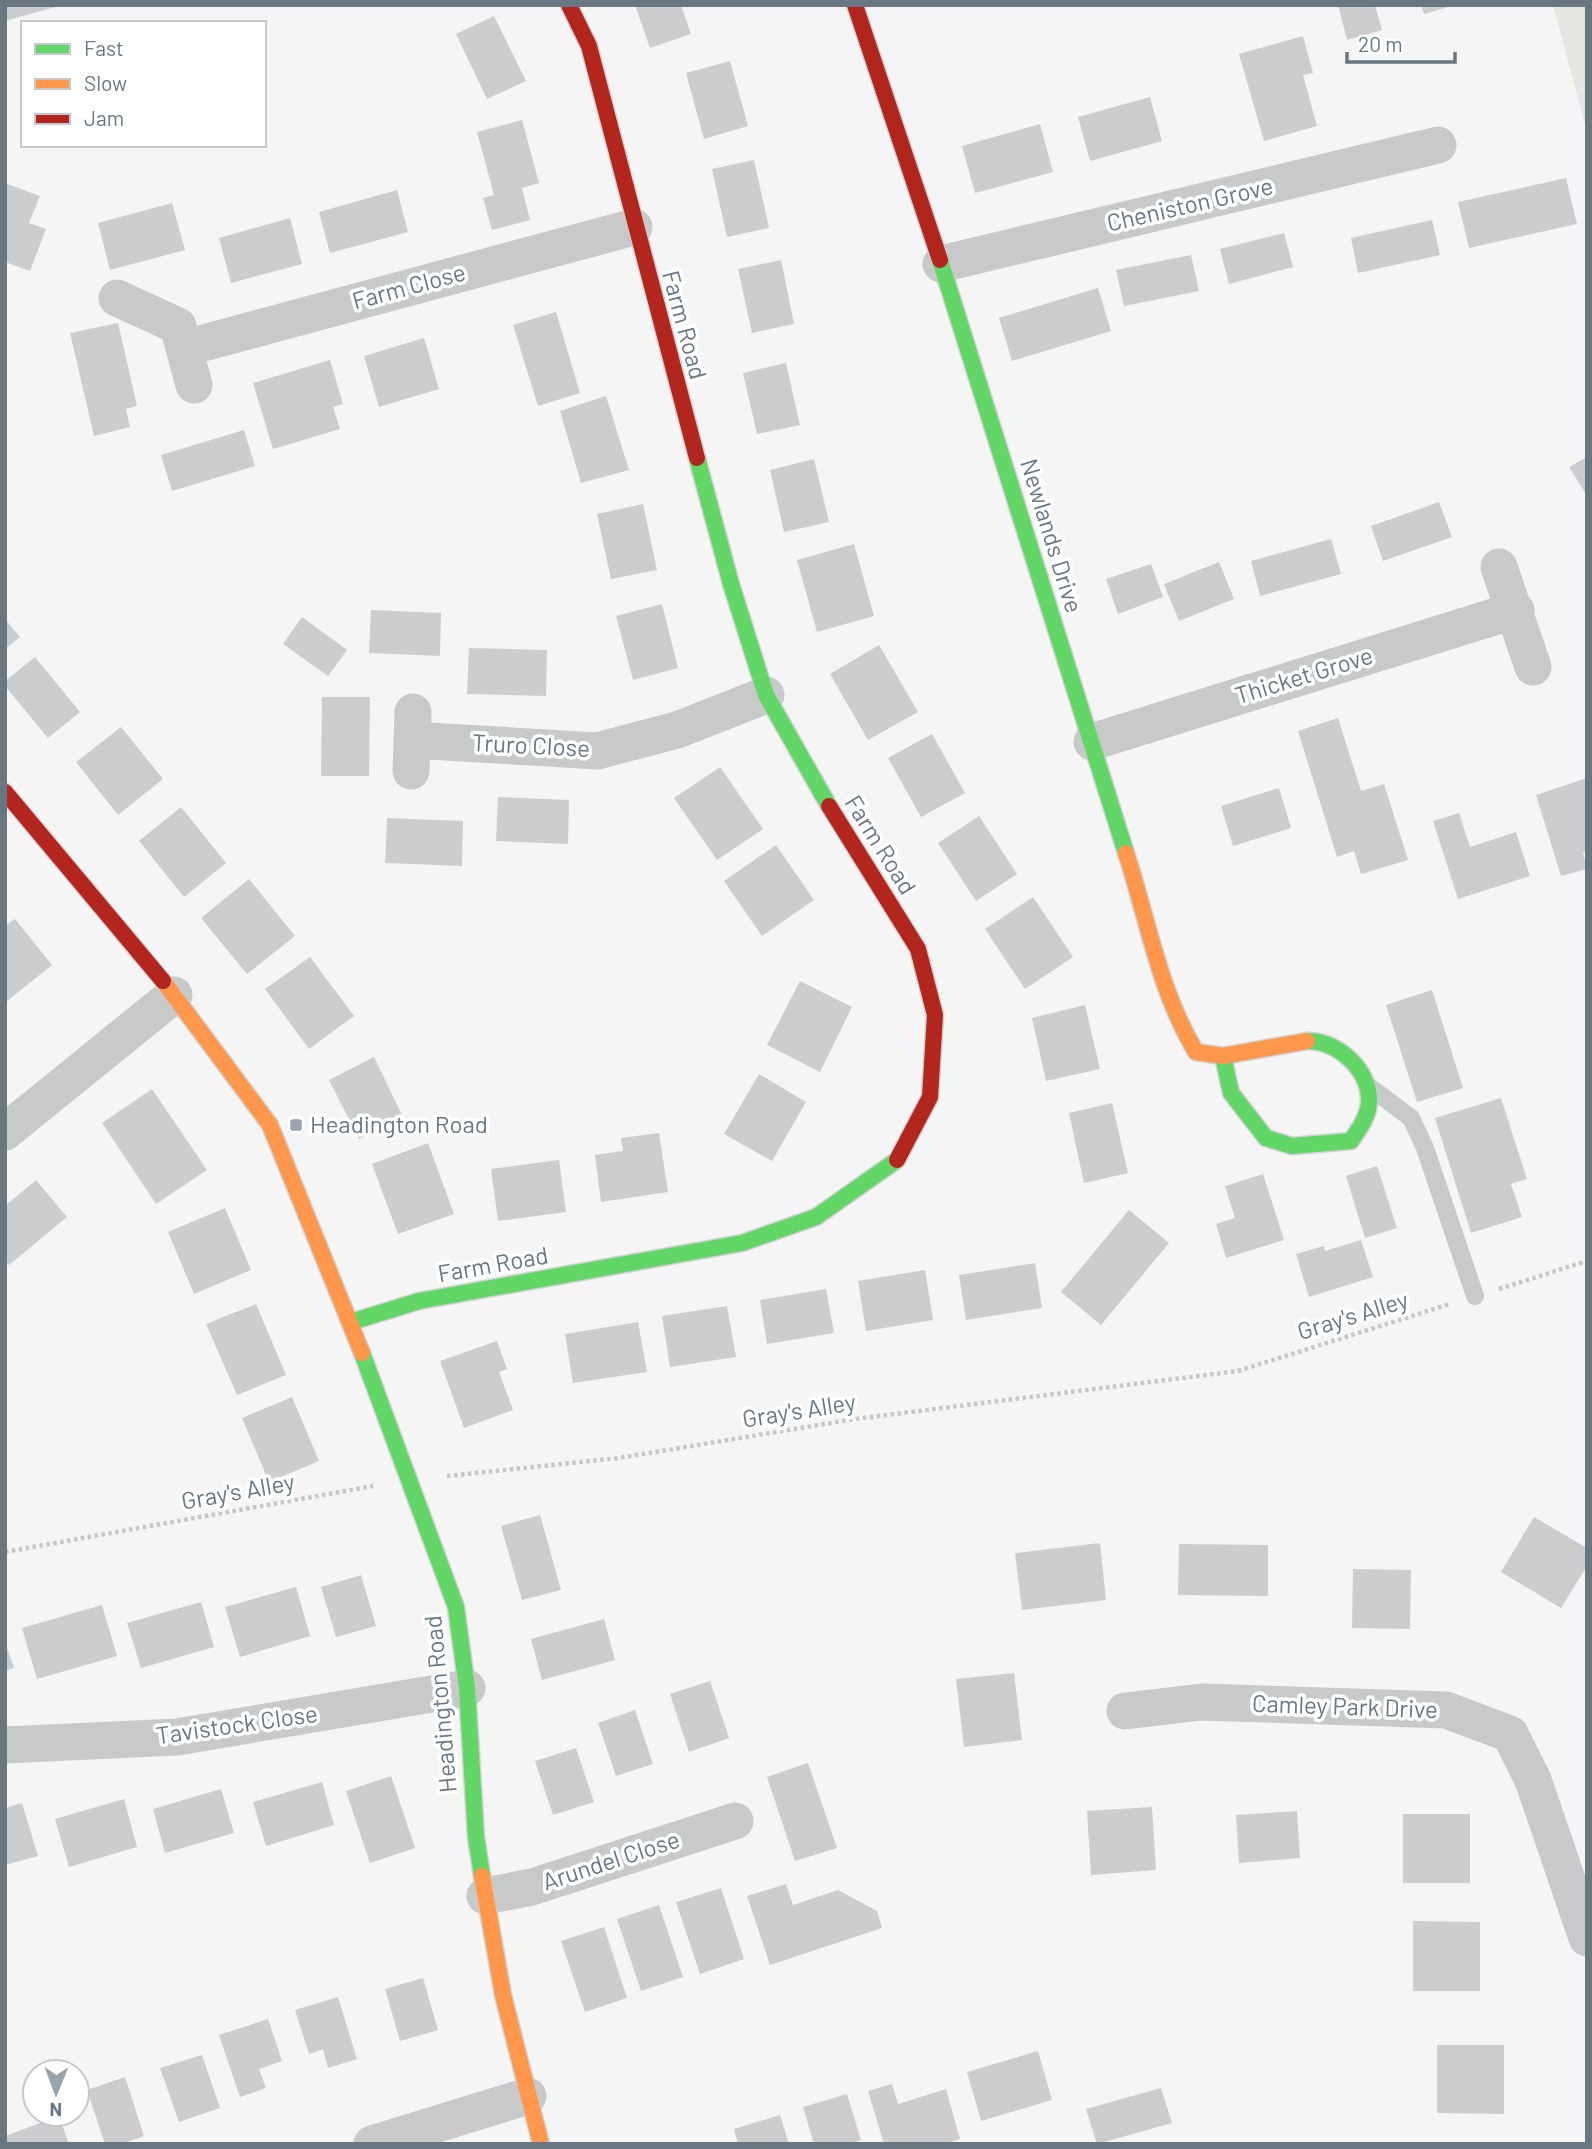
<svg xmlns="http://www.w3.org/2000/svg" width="1592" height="2149" viewBox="0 0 1592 2149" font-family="Barlow,sans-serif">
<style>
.green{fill:#e4e7e2}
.building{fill:#cccdce}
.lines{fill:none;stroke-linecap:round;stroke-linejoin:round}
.fast-casing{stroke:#d1d2d3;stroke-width:19}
.slow-casing{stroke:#d1d2d3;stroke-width:19}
.jam-casing{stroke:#d1d2d3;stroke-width:19}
.path{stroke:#c6c7c8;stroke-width:4.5;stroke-dasharray:3.5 3.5;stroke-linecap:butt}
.lane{stroke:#c8caca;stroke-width:18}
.street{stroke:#c8caca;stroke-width:37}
.fast{stroke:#63d668;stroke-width:16}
.slow{stroke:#ff974d;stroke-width:16}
.jam{stroke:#b3261e;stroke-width:16}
.poi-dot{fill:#99a3aa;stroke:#fff;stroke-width:2.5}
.labels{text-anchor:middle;stroke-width:7;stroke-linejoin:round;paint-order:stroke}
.street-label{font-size:24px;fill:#687782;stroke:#fff}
.poi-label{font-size:24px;fill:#687782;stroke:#fff;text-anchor:start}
</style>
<rect width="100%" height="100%" fill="#f5f5f5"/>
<path class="green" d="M1553,5H1587V132Z"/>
<path class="building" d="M5,5H59V6L5,21Z
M635,5H681L691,34L650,48Z
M1338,5H1375L1382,30L1347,40Z
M1421,5H1452V6L1424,14Z
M494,16L526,81L487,99L456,34Z
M1303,36L1313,73L1303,75L1317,126L1264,141L1239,54Z
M730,61L748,126L704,139L686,73Z
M1150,97L1162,141L1090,161L1078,117Z
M522,120L539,183L522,188L530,220L492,230L483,198L494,195L477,132Z
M1040,124L1053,172L975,193L962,146Z
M754,160L769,228L727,237L712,169Z
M1566,178L1577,224L1469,248L1458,202Z
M5,183L40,196L29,223L46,229L30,271L5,262Z
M397,190L408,232L330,253L319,212Z
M172,203L185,250L110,270L98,223Z
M290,218L302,264L231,283L219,238Z
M1432,220L1440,255L1358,273L1351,238Z
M1284,233L1293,267L1229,284L1220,249Z
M1191,255L1199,291L1124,306L1116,270Z
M781,260L794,324L752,333L738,269Z
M1098,288L1111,331L1012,361L999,318Z
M556,312L580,393L538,406L513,325Z
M118,323L137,406L126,409L130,427L94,436L70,333Z
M424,338L439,389L379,407L364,356Z
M330,360L343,404L333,407L340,429L273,449L253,383Z
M786,363L800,425L757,434L743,373Z
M606,396L629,470L581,483L560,411Z
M244,430L255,466L172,491L161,455Z
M1587,457V496L1569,467Z
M814,459L829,522L784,532L770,470Z
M1439,502L1452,537L1383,561L1371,526Z
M643,504L657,570L611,579L597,514Z
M1331,539L1341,574L1260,596L1251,561Z
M854,544L874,616L817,632L797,560Z
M1219,562L1234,599L1179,621L1164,584Z
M1151,564L1163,597L1118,614L1106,579Z
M662,604L678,668L633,680L616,616Z
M371,610L441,613L440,656L369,653Z
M302,617L347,650L328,676L283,644Z
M5,619L20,637L5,649Z
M879,645L918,712L868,740L830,674Z
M469,648L547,650L546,696L467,694Z
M35,657L80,712L48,738L5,686V681Z
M322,697H370L369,776H321Z
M1338,718L1361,791L1384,784L1408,860L1361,874L1354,851L1337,857L1298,731Z
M121,727L163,779L118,815L76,762Z
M932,734L965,793L921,817L888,758Z
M720,767L763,829L717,860L674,798Z
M1587,778V851L1583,852L1587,869L1561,876L1536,795Z
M1279,788L1291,828L1233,846L1221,806Z
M498,797L569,800L568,844L496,841Z
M181,807L226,863L184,897L139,841Z
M1459,813L1470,847L1516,832L1530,876L1458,899L1433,821Z
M979,816L1017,874L976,901L938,843Z
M387,818L463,821L462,866L385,863Z
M776,845L814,900L762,936L724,881Z
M249,879L295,936L247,974L201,918Z
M1033,897L1073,957L1025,989L985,929Z
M15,919L52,965L6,1002L5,926Z
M310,957L354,1016L309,1049L265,989Z
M800,981L852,1007L820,1072L767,1045Z
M1432,990L1463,1088L1417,1102L1386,1005Z
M1085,1005L1100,1069L1046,1081L1032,1018Z
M374,1057L403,1117L359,1139L329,1080Z
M759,1074L806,1102L772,1161L724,1134Z
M152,1089L207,1170L156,1204L102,1123Z
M1501,1098L1527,1179L1511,1184L1522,1217L1471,1233L1435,1118Z
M1112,1103L1128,1173L1084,1183L1069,1113Z
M659,1133L668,1192L601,1202L595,1155L623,1151L621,1138Z
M428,1143L454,1214L398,1234L372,1164Z
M559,1160L566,1212L498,1221L491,1169Z
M1377,1166L1397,1228L1365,1238L1346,1176Z
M1263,1174L1284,1240L1226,1258L1216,1224L1235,1218L1225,1186Z
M36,1180L67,1217L9,1265L5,1261V1206Z
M225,1208L251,1270L194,1294L168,1232Z
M1129,1210L1169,1243L1101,1325L1061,1292Z
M1361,1240L1373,1277L1309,1297L1296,1254L1324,1246L1325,1251Z
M1035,1263L1042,1308L966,1320L959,1275Z
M925,1270L933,1320L866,1331L858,1281Z
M826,1289L834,1333L767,1344L760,1300Z
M256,1304L286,1375L237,1395L206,1324Z
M727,1306L736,1357L670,1367L662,1316Z
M638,1322L647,1372L573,1383L565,1334Z
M497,1341L507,1369L499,1372L513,1410L464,1428L440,1361Z
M292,1397L319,1461L269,1482L242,1418Z
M540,1515L561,1590L522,1600L501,1526Z
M1534,1517L1587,1548V1566L1561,1608L1501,1572Z
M1100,1543L1106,1600L1022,1610L1015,1553Z
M1179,1544L1268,1545V1596L1178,1595Z
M1353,1569L1411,1570L1410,1629L1352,1628Z
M361,1575L376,1626L336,1637L321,1587Z
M296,1587L310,1636L240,1657L225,1607Z
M201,1602L214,1647L141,1668L127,1623Z
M102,1605L117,1656L37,1679L22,1628Z
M604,1619L615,1660L542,1680L531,1639Z
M5,1642L14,1668L5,1671Z
M1014,1673L1022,1740L964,1747L956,1679Z
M710,1681L729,1738L689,1752L670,1694Z
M635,1710L653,1764L616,1776L598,1723Z
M576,1748L594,1802L553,1815L535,1761Z
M808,1763L837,1848L795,1861L767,1777Z
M391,1776L415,1848L370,1863L346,1791Z
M322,1782L334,1825L266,1846L253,1802Z
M221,1789L234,1833L165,1853L153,1809Z
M124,1799L137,1847L69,1867L55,1819Z
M22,1803L38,1856L5,1865V1808Z
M1152,1807L1156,1870L1091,1875L1087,1811Z
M1297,1811L1300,1858L1239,1863L1236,1815Z
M1403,1814H1470V1883H1403Z
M786,1884L793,1905L838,1890L877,1911L882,1928L770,1965L747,1896Z
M721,1888L744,1959L700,1974L676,1902Z
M659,1905L683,1977L641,1991L617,1919Z
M1413,1921L1480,1922V1991H1413Z
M604,1927L627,1998L585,2012L561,1941Z
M423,1978L438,2030L400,2041L385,1989Z
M338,1997L357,2059L328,2068L323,2049L309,2054L295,2010Z
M268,2019L282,2061L259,2069L266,2088L240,2097L219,2035Z
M1437,2045H1504V2114L1437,2113Z
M1038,2051L1052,2100L981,2121L967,2072Z
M202,2055L220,2108L179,2122L160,2068Z
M125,2077L144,2136L122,2144H105L87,2090Z
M892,2084L898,2104L946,2089L960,2139L945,2144H884L868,2091Z
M1161,2088L1172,2123L1097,2144L1086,2109Z
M847,2094L861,2140L849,2144H814L803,2107Z
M780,2115L789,2144H738L734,2129Z
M59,2116L69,2144H5V2136Z"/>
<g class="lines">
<defs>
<path id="fast" d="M940,260L1126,853
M697,458L731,584L766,695L829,806
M1223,1056L1231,1093L1266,1138L1292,1146L1351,1141C1359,1129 1369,1116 1369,1101C1370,1070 1337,1040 1307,1041
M351,1322L419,1301L742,1243L816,1217L897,1160
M362,1353L456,1607L467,1688L476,1837L482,1876"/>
<path id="slow" d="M1126,853C1148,920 1159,991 1196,1052L1223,1056L1307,1041
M163,981L270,1125L362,1353
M482,1876L503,1995L541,2144"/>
<path id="jam" d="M569,5L589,46L697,458
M855,5L940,260
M5,792L163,981
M829,806L918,949L935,1015L930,1097L897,1160"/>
</defs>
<use href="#fast" class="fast-casing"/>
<use href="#slow" class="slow-casing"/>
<use href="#jam" class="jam-casing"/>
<path class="path" d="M1499,1289L1587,1261
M447,1476L619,1458L855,1419L1238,1371L1450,1304
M5,1552L373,1486"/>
<path class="lane" d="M1371,1088L1411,1118L1425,1148L1475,1296"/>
<path class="street" d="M941,264L1438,145
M117,298L178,326L194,385
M185,348L634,227
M1499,567L1533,667
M413,740L597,751L677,730L766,695
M1092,742L1516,610
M411,771L413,712
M5,1132L174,995
M1125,1711L1202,1702L1446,1710L1510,1734L1533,1780L1587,1938
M5,1745L177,1737L467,1688
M485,1896L532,1887L735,1821
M372,2144L528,2096"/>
<use href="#fast" class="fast"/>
<use href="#slow" class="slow"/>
<use href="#jam" class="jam"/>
</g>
<rect class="poi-dot" x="289" y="1118" width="14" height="14" rx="3.5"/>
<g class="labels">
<g class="street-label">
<text transform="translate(1190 205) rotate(-13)" y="8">Cheniston Grove</text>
<text transform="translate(409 287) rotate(-15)" y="8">Farm Close</text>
<text transform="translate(684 325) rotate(75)" y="8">Farm Road</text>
<text transform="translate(1051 536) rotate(73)" y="8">Newlands Drive</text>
<text transform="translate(1304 676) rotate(-17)" y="8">Thicket Grove</text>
<text transform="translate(531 746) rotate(3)" y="8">Truro Close</text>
<text transform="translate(880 845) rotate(58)" y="8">Farm Road</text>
<text transform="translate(493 1265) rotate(-10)" y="8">Farm Road</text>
<text transform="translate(1353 1316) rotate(-17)" y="8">Gray's Alley</text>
<text transform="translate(799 1411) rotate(-9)" y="8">Gray's Alley</text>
<text transform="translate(238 1492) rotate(-10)" y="8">Gray's Alley</text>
<text transform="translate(441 1704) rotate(-95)" y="8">Headington Road</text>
<text transform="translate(1345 1707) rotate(2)" y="8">Camley Park Drive</text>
<text transform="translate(237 1725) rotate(-8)" y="8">Tavistock Close</text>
<text transform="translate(611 1861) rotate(-18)" y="8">Arundel Close</text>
</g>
<g class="poi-label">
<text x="310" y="1133">Headington Road</text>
</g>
</g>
<rect width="1592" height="2149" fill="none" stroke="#687782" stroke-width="14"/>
<rect x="21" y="21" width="245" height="126" fill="#ffffff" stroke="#c3c9cd" stroke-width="2"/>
<rect x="35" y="44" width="35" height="10" fill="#63d668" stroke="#c3c9cd" stroke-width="2"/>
<text x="84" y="56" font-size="21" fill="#687782">Fast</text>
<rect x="35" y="79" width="35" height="10" fill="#ff974d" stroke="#c3c9cd" stroke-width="2"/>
<text x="84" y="91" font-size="21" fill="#687782">Slow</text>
<rect x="35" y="114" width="35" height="10" fill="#b3261e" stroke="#c3c9cd" stroke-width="2"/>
<text x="84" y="126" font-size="21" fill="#687782">Jam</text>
<g transform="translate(56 2093) rotate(181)"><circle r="33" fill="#ffffff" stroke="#c3c9cd" stroke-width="2"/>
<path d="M0-5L12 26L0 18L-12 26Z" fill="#99a3aa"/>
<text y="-10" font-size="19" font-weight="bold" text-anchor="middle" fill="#687782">N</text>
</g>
<path d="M1347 52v10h108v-10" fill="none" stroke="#687782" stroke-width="3.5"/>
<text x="1358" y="52" font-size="21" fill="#687782" stroke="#ffffff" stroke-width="5" paint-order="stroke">20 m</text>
</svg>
